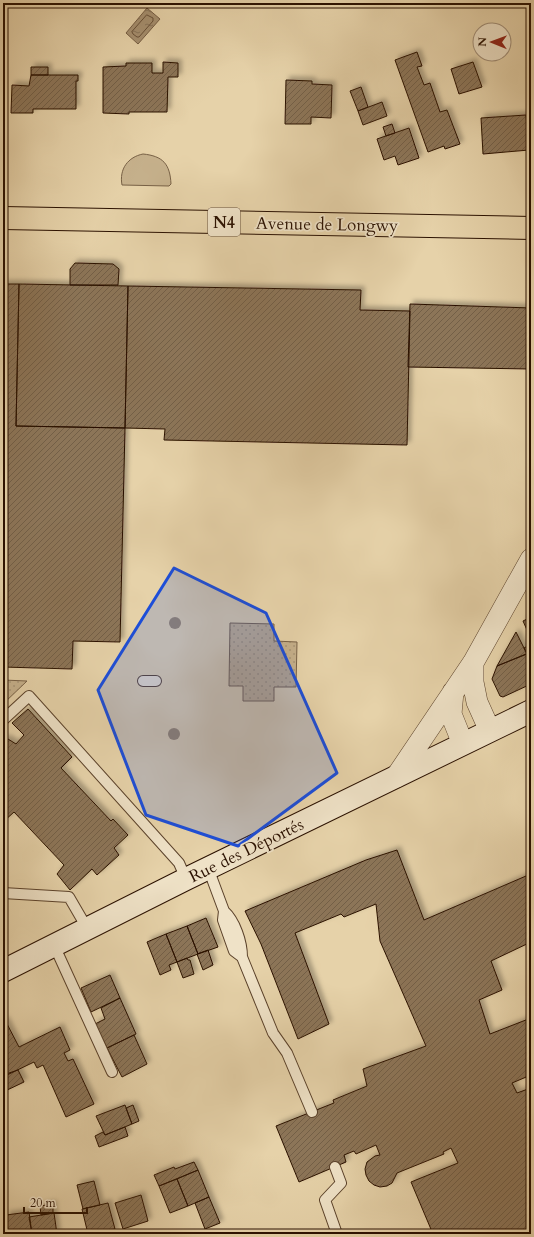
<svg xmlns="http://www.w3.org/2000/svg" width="534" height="1237" viewBox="0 0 534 1237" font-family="Cardo,serif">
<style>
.grass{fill:url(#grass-dots);stroke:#786146}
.garden{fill:#c6b18c;stroke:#786146}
.water{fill:url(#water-ripples);stroke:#755d43}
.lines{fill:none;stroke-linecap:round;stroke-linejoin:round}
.shore{stroke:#685038;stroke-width:1}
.building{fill:url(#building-hatch);stroke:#2b1100;filter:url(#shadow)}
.lane-casing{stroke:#5a412a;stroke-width:12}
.street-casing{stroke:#5a412a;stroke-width:22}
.secondary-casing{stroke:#2b1100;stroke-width:24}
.primary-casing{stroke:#2b1100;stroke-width:24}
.lane{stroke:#efe2c7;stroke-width:10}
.street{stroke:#efe2c7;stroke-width:21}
.secondary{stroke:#efe2c7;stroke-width:22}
.primary{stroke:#e6d2a9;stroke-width:22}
.tree{fill:#9d8767}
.marked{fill:#1d4ed8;fill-opacity:0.2;stroke:#1d4ed8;stroke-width:3;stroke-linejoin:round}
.labels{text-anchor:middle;stroke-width:3.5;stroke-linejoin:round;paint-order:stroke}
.shield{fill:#efe2c7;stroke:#66503c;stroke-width:1}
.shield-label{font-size:16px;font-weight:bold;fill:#2b1100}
.street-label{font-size:17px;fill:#2b1100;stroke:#efe2c7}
</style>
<defs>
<pattern id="grass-dots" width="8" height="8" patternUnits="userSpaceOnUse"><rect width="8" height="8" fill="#c6b18c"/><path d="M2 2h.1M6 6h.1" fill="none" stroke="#aa9777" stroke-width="1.8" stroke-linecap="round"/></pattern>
<pattern id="water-ripples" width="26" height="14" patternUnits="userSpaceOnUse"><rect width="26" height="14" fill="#a69070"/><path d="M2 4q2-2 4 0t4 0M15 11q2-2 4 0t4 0" fill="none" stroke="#87745a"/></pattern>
<pattern id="building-hatch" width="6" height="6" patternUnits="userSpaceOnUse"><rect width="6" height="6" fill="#8c7558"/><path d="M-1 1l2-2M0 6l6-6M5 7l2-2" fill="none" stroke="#735f46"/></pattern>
<filter id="shadow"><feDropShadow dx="3.5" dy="-3.5" stdDeviation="2" flood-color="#0004"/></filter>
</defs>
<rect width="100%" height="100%" fill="#e6d2a9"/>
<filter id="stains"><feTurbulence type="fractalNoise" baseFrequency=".005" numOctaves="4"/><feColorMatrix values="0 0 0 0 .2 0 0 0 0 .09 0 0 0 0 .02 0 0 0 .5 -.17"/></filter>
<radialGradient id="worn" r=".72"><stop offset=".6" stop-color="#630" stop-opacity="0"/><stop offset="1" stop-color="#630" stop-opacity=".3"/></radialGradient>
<path class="grass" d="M230,623L274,624V641L297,642L296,687H274V701H243V686H229Z
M3,680L27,681L3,704Z"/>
<path class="garden" d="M143,154C163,156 170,164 171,184L169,186L122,185C119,169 128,157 143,154Z"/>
<path class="water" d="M147,8L160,19L138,44L126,33Z"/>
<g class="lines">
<path class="shore" d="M147,15L153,18V21L139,37H137L133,34L132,32Z"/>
</g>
<path class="building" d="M300,3H312L309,7H305L302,6Z
M417,52L422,66L417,67L424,85L430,83L440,112L447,110L460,144L445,149L444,146L428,152L395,60Z
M163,62L178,63V77H168L167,112H129V114L103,113V67L126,66V63H152V73H163Z
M473,62L482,87L459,94L451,69Z
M31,67H48V75H31Z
M31,75H78V81H76V109H33V113H11L12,85L29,86Z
M286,80L312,81V84L332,85L331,118L311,117V124H285Z
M361,87L368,107L358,111L350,91Z
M382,102L387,116L363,125L358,111Z
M526,115L529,150L483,154L481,118Z
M392,124L395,133L386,136L383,127Z
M409,128L419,158L398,165L395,156L384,160L377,139Z
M75,263L113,264L119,269L118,285H70V269Z
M3,284H19L16,426L125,428L120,642L73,641L72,669L3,667Z
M19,284L128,286L125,428L16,426Z
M128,286L361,290L360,310L410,311L407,445L164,440L165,429L125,428Z
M410,304L531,308V369L408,367Z
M531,617V639L523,621Z
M516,632L527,654L497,666Z
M531,644V652L527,654L524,648Z
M531,652V665L526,654Z
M526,654L531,665V684L503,697L500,696L492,679L497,666Z
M28,709L72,757L61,768L111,821L113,819L128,835L114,848L119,855L97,875L92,869L70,890L57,874L64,865L14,812L3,822V739H8L16,744L24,735L12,723Z
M397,850L424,920L526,876L531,888V942L491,961L502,990L479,1000L490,1034L531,1018V1075L512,1083L517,1093L528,1089L531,1097V1234H433L411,1182L458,1163L451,1148L443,1152L444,1154L397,1173L392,1183L387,1186L380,1187L374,1185L369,1181L366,1175L365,1169L367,1162L375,1156L380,1155L376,1145L356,1154L354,1151L344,1155L346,1162L299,1182L276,1126L334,1103L333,1100L367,1086L363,1069L426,1046L380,941L376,904L344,917L341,914L295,933L329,1024L298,1039L261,944L245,911L366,860Z
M206,918L218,947L198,954L187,926Z
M187,926L198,954L177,962L166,934Z
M166,934L177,962L169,965L171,970L160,975L147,942Z
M208,950L213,965L203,970L197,954Z
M187,958L188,960H190L194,974L183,978L177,962Z
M110,975L120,998L91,1012L81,988Z
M120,998L136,1034L107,1048L95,1024L105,1019L101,1008Z
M5,1020L19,1047L60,1027L70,1050L64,1053L68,1061L73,1059L94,1104L66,1117L43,1065L37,1068L34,1062L7,1075L3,1068V1021Z
M134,1035L147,1064L122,1077L107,1048Z
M18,1070L24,1082L3,1092V1075Z
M125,1105L132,1124L105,1135L96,1116Z
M133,1105L139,1121L132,1124L126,1108Z
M125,1127L128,1136L99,1147L95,1136L103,1132L105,1135Z
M194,1162L198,1170L159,1186L154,1175L174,1167L175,1169Z
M198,1170L209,1197L188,1206L177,1179Z
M177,1179L188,1206L170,1213L159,1186Z
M94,1181L100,1205L83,1209L77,1185Z
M141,1195L148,1221L123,1229L115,1203Z
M209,1197L220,1223L205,1229L195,1203Z
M108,1203L115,1229L88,1234L82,1209Z
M53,1204V1213L41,1215L40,1206Z
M29,1212L32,1234H8L6,1215Z
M54,1213L57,1234H32L29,1217Z
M114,1230L115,1234H93Z"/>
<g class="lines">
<defs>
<path id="lane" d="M143,681H156
M3,720L29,696L179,863L186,879
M208,868L224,911L223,920L234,951L242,957L273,1033L287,1053L312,1112
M3,893L69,897L87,928
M224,911C235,921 242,942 242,957
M54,945L112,1072
M335,1167L341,1183L325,1200L337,1234"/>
<path id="street" d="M473,663V682L477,702L490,731
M453,692L451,714L463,744
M396,777L473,663L531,559"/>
<path id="secondary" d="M3,971L186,879L531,711"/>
<path id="primary" d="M3,218L531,228"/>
</defs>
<use href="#lane" class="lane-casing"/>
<use href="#street" class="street-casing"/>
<use href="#secondary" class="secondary-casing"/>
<use href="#primary" class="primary-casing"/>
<use href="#lane" class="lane"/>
<use href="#street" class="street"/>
<use href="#secondary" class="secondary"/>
<use href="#primary" class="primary"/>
</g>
<g class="tree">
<circle cx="175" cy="623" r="6"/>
<circle cx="174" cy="734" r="6"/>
</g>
<path class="marked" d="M174,568L266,613L337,773L238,846L146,815L98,690Z"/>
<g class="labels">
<rect class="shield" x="208" y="208" width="32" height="28" rx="3"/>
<g class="shield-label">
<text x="224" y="228">N4</text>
</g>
<g class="street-label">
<text transform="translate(327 224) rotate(1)" y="6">Avenue de Longwy</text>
<text transform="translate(246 850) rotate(-26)" y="6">Rue des Déportés</text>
</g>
</g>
<rect width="534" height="1237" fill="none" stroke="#e6d2a9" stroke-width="16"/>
<rect x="4" y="4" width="526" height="1229" fill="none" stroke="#2b1100" stroke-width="2"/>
<rect x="8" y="8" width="518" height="1221" fill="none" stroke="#2b1100"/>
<g transform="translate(492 42) rotate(271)"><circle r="19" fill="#efe2c7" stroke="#a18e77"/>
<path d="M0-3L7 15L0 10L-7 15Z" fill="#8f2418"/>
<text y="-6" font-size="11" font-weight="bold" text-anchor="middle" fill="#2b1100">N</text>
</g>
<path d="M24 1207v6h63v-6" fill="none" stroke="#2b1100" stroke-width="2"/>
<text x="30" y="1207" font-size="12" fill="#2b1100" stroke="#efe2c7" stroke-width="3" paint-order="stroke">20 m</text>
<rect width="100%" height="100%" filter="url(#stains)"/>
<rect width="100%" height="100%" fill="url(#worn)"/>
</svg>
